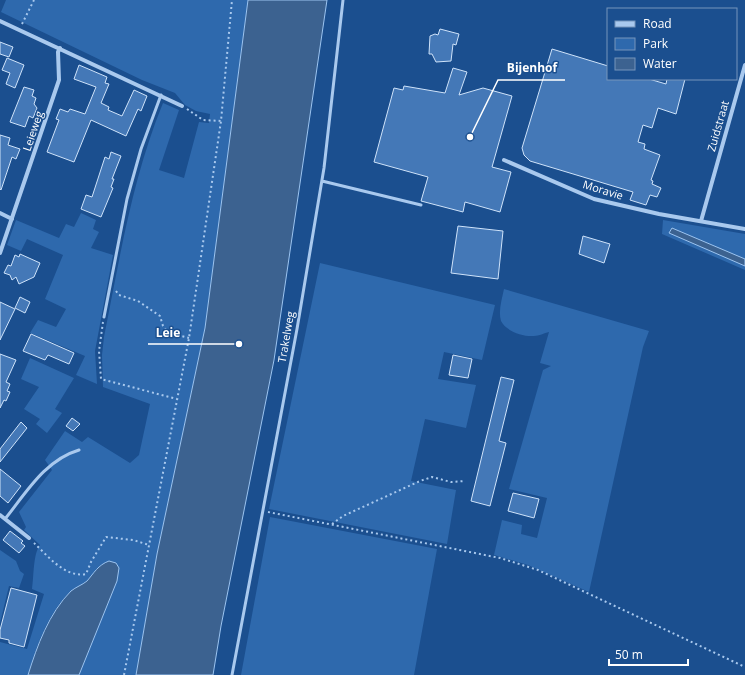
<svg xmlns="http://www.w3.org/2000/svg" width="745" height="675" viewBox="0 0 745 675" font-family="'Open Sans',sans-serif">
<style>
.green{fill:#2e69ad}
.water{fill:#3c6290;stroke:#9cc4f0}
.building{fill:#4478b7;stroke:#cfe3fa}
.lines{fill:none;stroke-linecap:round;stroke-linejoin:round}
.path{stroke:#a9c9ee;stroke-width:2;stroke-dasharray:2 3;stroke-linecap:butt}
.service{stroke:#a9c9ee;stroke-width:3}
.minor{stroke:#a9c9ee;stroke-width:4}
.labels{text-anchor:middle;stroke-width:3;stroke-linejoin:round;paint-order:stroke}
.street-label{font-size:11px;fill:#fff;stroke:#1b4f8f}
.leader{fill:none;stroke:#fff;stroke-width:1.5}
.callout-dot{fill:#fff;stroke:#1b4f8f;stroke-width:1.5}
.callout-label{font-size:12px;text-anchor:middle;font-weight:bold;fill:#fff;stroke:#1b4f8f;stroke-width:3;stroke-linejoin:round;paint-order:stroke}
</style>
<rect width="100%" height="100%" fill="#1b4f8f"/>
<path class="green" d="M6,0H248L205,328L157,554L136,675H79L116,563C99,558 97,573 85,582C81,586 76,587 72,590C49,611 36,646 28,675H0V642L27,649L44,594L32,589C34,576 33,554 40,545L24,530L26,527L19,512L52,470L45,460L65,431L82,442L88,437L130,463L139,455L150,404L103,387L102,355L104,337C120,257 132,179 163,103L179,110L159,170L184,178L199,122L209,123L210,114L196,111L185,105L175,93L142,80L1,12Z
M81,213L96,220L93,229L99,232L91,248L113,255L95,351L97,384L76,375L85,356L30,333L38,320L56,327L66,309L45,299L63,255L27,239L21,251L7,245L16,220L59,238L66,224L74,227Z
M663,220L745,234V270L662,234Z
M320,263L495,305L482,360L444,352L438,379L476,385L466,428L425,419L411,481L456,490L447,544L269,509Z
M504,289L649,331L643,347L589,592L528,565L494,555L502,520L522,525L521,534L537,538L547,498L509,489L543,370L551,366L540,363L549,332C544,333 539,336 534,336C523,337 506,331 501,321C498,311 502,299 504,289Z
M30,358L74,378L55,409L62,413L47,433L36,424L40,419L24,409L39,387L21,379Z
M270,517L437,549L414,675H241Z
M0,550L16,561L20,571L24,574L19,588L9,586L0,623Z"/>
<path class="water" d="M248,0H327L274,360L221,626L213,675H136L157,554L205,328Z
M672,228L745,259V266L669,233Z
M109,561L116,563L119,568L117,581L79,675H28C37,646 49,613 71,591C76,587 82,585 87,581C94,573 98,565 109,561Z"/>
<path class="building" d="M440,29L459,34L456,45L453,44L451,61L436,62L432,54H429L430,36L435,34L438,35Z
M0,42L13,47L9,57L0,54Z
M552,49L608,66V79H649L666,84L667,79H685L676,114L658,108L652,128L643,125L638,142L645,144L644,149L660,155L651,180L653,181L652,184L661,188L657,197L650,195L646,205L630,200L633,192L530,161L524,155L522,148Z
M7,58L24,65L15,88L6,84L10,73L2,70Z
M79,65L107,77L105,83L109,84L101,103L109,107L108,110L122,116L134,90L147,96L141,111L138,109L126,136L91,120L74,162L47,152L59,120L56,119L60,109L68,112L70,109L85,114L96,87L74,79Z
M453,68L467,72L459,95L483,88L512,96L492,167L511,172L500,212L465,202L463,212L421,201L428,177L374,162L394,88L403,90L404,86L445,93Z
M24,87L34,90L32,96L36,98L34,104L37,108L33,118L29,116L25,127L10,122Z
M0,135L10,138L8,145L20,149L16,159L12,157L1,190L0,189Z
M111,152L121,156L112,179H114L111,187L113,188L101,217L81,209L86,195L92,197L105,157L109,159Z
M458,226L503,231L498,279L451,273Z
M583,236L610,244L604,263L579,254Z
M20,254L40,263L34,277L19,284L16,277L12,280L10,275L4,273L8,265L11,266L15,255L19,257Z
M20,297L30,302L25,313L15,308Z
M0,302L15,309L0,340Z
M31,334L74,353L69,364L48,355L45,360L23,351Z
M0,354L16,360L6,382L10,384L7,391L10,392L6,401L4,400L0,408Z
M453,355L472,359L468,378L449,375Z
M501,377L514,380L499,441L506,443L490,506L471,501Z
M72,418L80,424L73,431L66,426Z
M21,422L27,428L0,462V449Z
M0,469L21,486L8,503L0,496Z
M513,493L539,499L534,518L508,511Z
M10,531L23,541L21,543L25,546L19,553L3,540Z
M11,588L37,595L24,647L9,643V640L0,638V630Z"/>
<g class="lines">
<path class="path" d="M22,24L34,0
M187,109L203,120L221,121
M116,291L119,295L138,301L160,316L163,326L169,333L189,338
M103,322L99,351L101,379L177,399
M268,512L500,558L538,570L745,667
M332,524L343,516L420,481L432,477L451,482L465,481
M34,543C48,556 65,578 86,574L91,562L106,537L133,540L149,545
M124,675L189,338L221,121L232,0"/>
<path class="service" d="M322,181L421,205
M104,317L127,199L141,149L161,95
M5,519C26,493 45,460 79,450
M232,675L297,329L324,168L343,0"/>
<path class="minor" d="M0,21L182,106
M504,160L594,199L659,214L745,229
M0,213L12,219
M701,221L745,65
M0,253L59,80L58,52L60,48
M0,515L29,538"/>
</g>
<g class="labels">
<g class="street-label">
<text transform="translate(718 126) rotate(-74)" y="4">Zuidstraat</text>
<text transform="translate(33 131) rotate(-71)" y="4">Leieweg</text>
<text transform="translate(603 190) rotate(17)" y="4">Moravie</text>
<text transform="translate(286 337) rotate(-80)" y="4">Trakelweg</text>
</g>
</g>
<path class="leader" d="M470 137L498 80H565M239 344L189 344H148"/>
<g class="callout-dot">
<circle cx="470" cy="137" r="4"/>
<circle cx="239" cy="344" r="4"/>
</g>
<g class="callout-label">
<text x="532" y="72">Bijenhof</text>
<text x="168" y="337">Leie</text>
</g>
<rect x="607" y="8" width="130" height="72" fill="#1b4f8f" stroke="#7695bc"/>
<rect x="615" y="21" width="20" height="6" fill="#a9c9ee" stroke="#7695bc"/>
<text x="643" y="28" font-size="12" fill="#ffffff">Road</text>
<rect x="615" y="38" width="20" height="12" fill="#2e69ad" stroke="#7695bc"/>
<text x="643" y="48" font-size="12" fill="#ffffff">Park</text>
<rect x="615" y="58" width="20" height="12" fill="#3c6290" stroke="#7695bc"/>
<text x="643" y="68" font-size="12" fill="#ffffff">Water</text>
<path d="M609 659v6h79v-6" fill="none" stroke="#ffffff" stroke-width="2"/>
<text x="615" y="659" font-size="12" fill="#ffffff" stroke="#1b4f8f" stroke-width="3" paint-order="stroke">50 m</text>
</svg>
